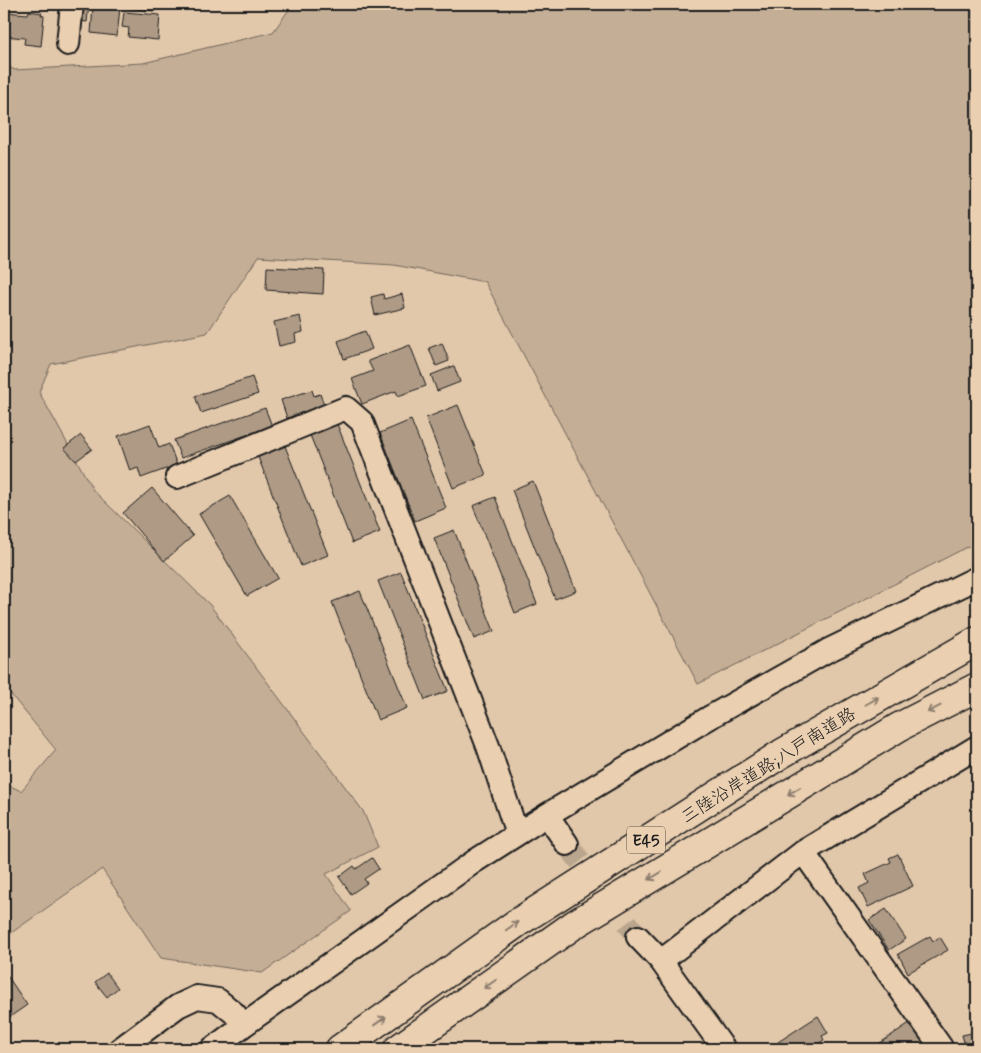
<svg xmlns="http://www.w3.org/2000/svg" width="981" height="1053" viewBox="0 0 981 1053" font-family="Mynerve,'Klee One',sans-serif">
<style>
.green{fill:#c4ae96;stroke:#706559}
.building{fill:#ae9a85;stroke:#1c1c1c}
.lines{fill:none;stroke-linecap:round;stroke-linejoin:round}
.minor-tunnel{stroke:#baa68e;stroke-width:22;stroke-dasharray:22 11;stroke-linecap:butt}
.minor-casing{stroke:#1c1c1c;stroke-width:26}
.highway-casing{stroke:#1c1c1c;stroke-width:31}
.minor{stroke:#eacfb1;stroke-width:22}
.highway{stroke:#eacfb1;stroke-width:28}
.oneway{stroke:#8d7e6e}
.labels{text-anchor:middle;stroke-width:5;stroke-linejoin:round;paint-order:stroke}
.shield{fill:#eacfb1;stroke:#5a5249;stroke-width:1}
.shield-label{font-size:16px;font-weight:bold;fill:#1c1c1c}
.street-label{font-size:18px;fill:#1c1c1c;stroke:#eacfb1}
</style>
<rect width="100%" height="100%" fill="#e2c8ab"/>
<filter id="ink" filterUnits="userSpaceOnUse"><feTurbulence type="fractalNoise" baseFrequency=".02" numOctaves="2"/><feDisplacementMap in="SourceGraphic" scale="10" xChannelSelector="R" yChannelSelector="G"/><feConvolveMatrix kernelMatrix="1 2 1 2 8 2 1 2 1" color-interpolation-filters="sRGB"/></filter>
<g filter="url(#ink)">
<path class="green" d="M293,4H977V542L698,684L485,282L394,265L258,257L207,333L51,364L39,392L93,490L210,605L363,811L378,847L326,874L351,911L262,973L161,958L102,869L4,938V783L21,791L56,750L4,686V65L15,70L143,63L273,32Z"/>
<path class="building" d="M81,4H89L87,22L79,21Z
M126,4H155V11L125,8Z
M93,6L120,8L117,36L91,33Z
M29,11L42,13L41,15L44,16L41,46L24,44L25,38L4,36V12L28,14Z
M124,12L160,15L158,40L128,37L129,28L122,27Z
M267,267L324,270L323,294L266,290Z
M383,294L384,299L402,294L405,308L375,315L371,297Z
M300,316L303,332L295,334L296,342L279,346L274,322Z
M365,331L372,349L344,359L338,341Z
M442,343L449,361L436,366L429,348Z
M410,345L426,386L398,396L396,391L362,404L352,379L373,371L368,361Z
M454,366L460,382L437,391L431,375Z
M252,377L258,394L201,413L195,396Z
M312,390L314,396L320,394L324,405L287,418L281,400Z
M458,405L486,475L453,488L426,418Z
M265,408L272,426L181,458L174,440Z
M411,420L446,508L415,521L380,433Z
M150,424L159,448L169,444L177,465L141,478L138,468L130,471L118,436Z
M337,424L380,532L352,543L310,435Z
M81,435L92,449L76,461L64,448Z
M285,446L328,555L301,566L258,457Z
M533,481L576,591L555,599L512,490Z
M152,488L193,536L164,561L123,513Z
M230,496L278,578L247,596L199,514Z
M495,497L537,604L515,613L473,506Z
M454,530L494,631L474,639L434,538Z
M401,572L448,691L425,700L378,581Z
M360,591L407,708L378,720L332,602Z
M898,854L913,886L868,907L859,888L869,883L865,874L891,862L889,858Z
M372,858L379,869L364,879L367,883L351,894L339,877L354,866L356,869Z
M886,909L906,939L889,950L869,920Z
M930,936L933,941L940,937L948,950L908,973L898,954Z
M4,971L27,1005L4,1021Z
M107,973L118,988L107,997L95,982Z
M818,1016L828,1033L822,1036L824,1040L810,1049H782L778,1042Z
M911,1022L928,1046L923,1049H884L880,1043Z
M977,1032V1049H966L962,1035Z"/>
<g class="lines">
<path class="minor-tunnel" d="M567,844L638,937"/>
<defs>
<path id="minor" d="M68,44L72,4
M177,477L346,408L362,422L488,746L517,834
M547,815L567,844
M803,852L941,1047
M638,937L661,961L724,1049
M661,961L803,852L977,747
M120,1049L178,1006L197,997L218,1000L234,1013L244,1025
M212,1049L244,1025L475,861L547,815L712,716L827,651L977,578"/>
<path id="highway" d="M340,1049L517,923L781,754L977,641
M398,1049L575,924L899,727L977,687"/>
</defs>
<use href="#minor" class="minor-casing"/>
<use href="#highway" class="highway-casing"/>
<use href="#minor" class="minor"/>
<use href="#highway" class="highway"/>
</g>
<defs><path id="oneway-shaft" d="M-6 0H5M1.5-3L5.5 0L1.5 3" fill="none" stroke-width="1.6" stroke-linecap="round" stroke-linejoin="round" transform="scale(1.25)"/></defs>
<g class="oneway">
<use href="#oneway-shaft" transform="translate(872 701) rotate(-30)"/>
<use href="#oneway-shaft" transform="translate(934 709) rotate(153)"/>
<use href="#oneway-shaft" transform="translate(794 791) rotate(149)"/>
<use href="#oneway-shaft" transform="translate(655 876) rotate(149)"/>
<use href="#oneway-shaft" transform="translate(512 926) rotate(-35)"/>
<use href="#oneway-shaft" transform="translate(490 984) rotate(145)"/>
<use href="#oneway-shaft" transform="translate(380 1021) rotate(-36)"/>
</g>
</g>
<g class="labels">
<rect class="shield" x="627" y="826.5" width="38" height="27" rx="4"/>
<g class="shield-label">
<text x="646" y="846">E45</text>
</g>
<g class="street-label">
<text transform="translate(768 765) rotate(-32)" y="6">三陸沿岸道路;八戸南道路</text>
</g>
</g>
<rect width="981" height="1053" fill="none" stroke="#eacfb1" stroke-width="20"/>
<rect x="10" y="10" width="961" height="1033" fill="none" stroke="#1c1c1c" stroke-width="2" filter="url(#ink)"/>
</svg>
